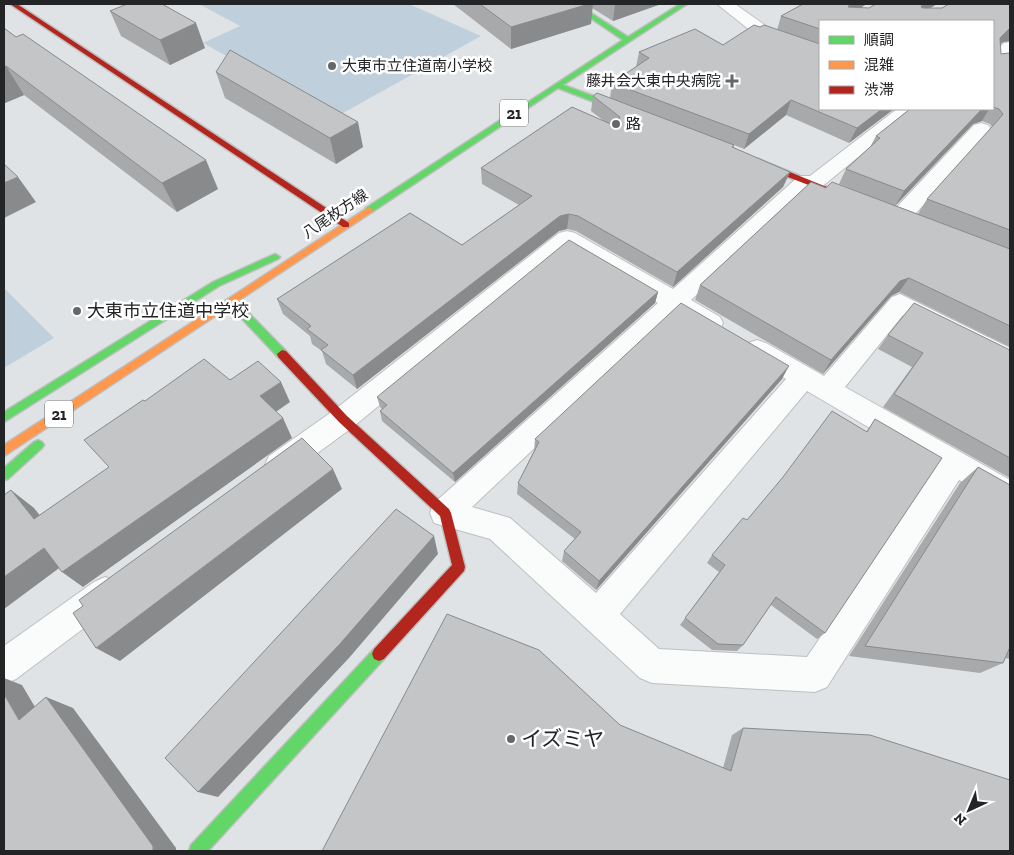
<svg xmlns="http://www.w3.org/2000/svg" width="1014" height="855" viewBox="0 0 1014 855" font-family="'Zilla Slab','Noto Sans JP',serif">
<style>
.green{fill:#c0cfdc}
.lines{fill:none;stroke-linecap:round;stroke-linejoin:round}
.street-casing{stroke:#bdbfc0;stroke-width:2}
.fast-casing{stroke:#bdbfc0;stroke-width:3}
.slow-casing{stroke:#bdbfc0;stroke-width:3}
.jam-casing{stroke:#bdbfc0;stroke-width:3}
.street{fill:#fafbfb;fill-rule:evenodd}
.fast{fill:#63d668;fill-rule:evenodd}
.slow{fill:#ff974d;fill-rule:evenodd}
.jam{fill:#b3261e;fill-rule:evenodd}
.wall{fill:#a8a9ab}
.shaded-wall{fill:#888a8b}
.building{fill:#c3c5c7;stroke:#888a8b}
.poi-dot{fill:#656769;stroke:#fff;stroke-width:2}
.labels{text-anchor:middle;stroke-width:5;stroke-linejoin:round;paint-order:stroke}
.far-poi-label{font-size:15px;fill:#232426;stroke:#fff;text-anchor:start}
.far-street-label{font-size:15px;fill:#232426;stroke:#fff}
.shield{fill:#fff;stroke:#656667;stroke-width:1}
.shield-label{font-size:16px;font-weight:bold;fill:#232426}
.poi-label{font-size:18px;fill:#232426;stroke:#fff;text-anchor:start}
.near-poi-label{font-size:21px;fill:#232426;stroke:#fff;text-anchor:start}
</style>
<rect width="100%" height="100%" fill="#e0e3e5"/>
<path class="green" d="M199,4H409L481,36L336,117L203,43L240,26Z
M4,288L54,338L4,368Z"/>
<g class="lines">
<defs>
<path id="street" d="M717,4H735L773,31L820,48V59L761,39Z
M1010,42V56L999,66L993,67V53L1004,43Z
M897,109H917L819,189L809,190L691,300L720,317L723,323L720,329C703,334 690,322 677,314L472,507L510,518L596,593L786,379L748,357L744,350L748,343L757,340L766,343L824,376L892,297L900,294L1010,348V369L903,315L845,387L1010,480V508L1000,504L959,480L827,687L815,692L652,683L640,678L490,539L434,523L430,513L434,503L658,303L568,249L353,427L289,474L279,477L269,474L265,465L269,456L333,411L559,233L567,231L575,233L673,289L799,176H810ZM807,391L936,467L807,657L659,649L620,614Z
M981,123L988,125L991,129L988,133L908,222L900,224L892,222L889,217L892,212L974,125Z
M105,577L116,582L121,593L116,604L16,679L4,684V646L94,582Z"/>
<path id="fast" d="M570,4H577L628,37L680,4H687L563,85L629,109V113H623L558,88L372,212H366V208L623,40Z
M275,254L280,257L278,259L219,286L4,422V412L213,282Z
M232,298L235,299L286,351L287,354L286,357H278L229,305L227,302Z
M38,440L42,442L44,445L42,448L8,479L4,480V468L34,442Z
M379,647L384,649L386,654L384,659L208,851H189L191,845L374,649Z"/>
<path id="slow" d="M369,207L373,210L372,212L4,456V445Z"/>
<path id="jam" d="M10,4H17L349,223V227H343Z
M752,159H758L849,196L848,198H842L752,163Z
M282,350L286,351L347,416L449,509L451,513L465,567L464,571L384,659L379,661L374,659L372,654L374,649L452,565L440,516L339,422L278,357L277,354Z"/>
</defs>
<use href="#street" class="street-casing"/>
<use href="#fast" class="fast-casing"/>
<use href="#slow" class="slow-casing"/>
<use href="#jam" class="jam-casing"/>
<use href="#street" class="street"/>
<use href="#fast" class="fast"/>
<use href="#slow" class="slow"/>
<use href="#jam" class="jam"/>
</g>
<path class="wall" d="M453,4H661L613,21L592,8L591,24L511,49Z
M803,4H867L860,8H869L876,4H937L930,8H942L949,4H1010V41L1003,42L1000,44L1001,54L1009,53L1010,52V347L899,292L891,296L823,374L695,300L700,285L811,182L826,188L832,182L929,218L918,214L927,199L992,127L990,124L982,121L973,124L895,206L839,184L846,169L870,147L876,136L910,109H993V21H820V109H894L849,143L786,115L744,149L734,145V148L790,172L783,187L673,287L576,231L567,229L559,231L357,389L326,364L322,351L312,344L310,336L283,314L277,299L410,213L462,245L469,240L519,205L482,184L481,168L572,107L604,121L591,111L593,96L597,93L610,98L612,83L636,67L639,52L695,29L723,45L754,25L760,27L764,25L777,30L781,16Z
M110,11L205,48L170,65L121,36Z
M4,28L218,189L177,212L24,95L5,103H4Z
M216,72L363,147L336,164L225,98Z
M658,292L655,303L455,482L382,421L380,411L382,409L380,407L377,397Z
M888,335L1010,350V478L883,407L912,367L878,349Z
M782,379L596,590L562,561L564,551L575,539L517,494L518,483L534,451L535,439Z
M875,419L825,633L817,639L771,605L743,645L737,651L712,650L680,625L719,572L707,563L712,555L747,520L866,432Z
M978,467L1010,485V659L1005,658L1003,663L980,673L849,656L960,483Z
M743,728L1010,780L322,851L723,768L732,735Z"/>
<path class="shaded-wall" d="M589,4H593L591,24L511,49V27Z
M615,4H661L613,21Z
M850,4H867L845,16L848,7Z
M923,4H937L917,16Z
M196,23L205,48L170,65L160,40Z
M1010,28V41L1003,42L993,51L1000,38Z
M6,66L24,95L5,103L4,102V67Z
M791,100L786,115L744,149L749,134Z
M882,109H894L849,143L857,128Z
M982,109H989L982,121L973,124L895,206L904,191Z
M358,122L363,147L336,164L330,138Z
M206,160L218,189L177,212L162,183Z
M790,172L783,187L673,287L677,272Z
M18,177L36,202L4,218V183Z
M569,214L567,229L559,231L357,389L353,375L560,216Z
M909,278L899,292L891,296L823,374L831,360L900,281Z
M658,292L655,303L455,482L453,473Z
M789,366L782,379L596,590L599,581Z
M281,382L290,402L270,416L260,396Z
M283,418L292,438L83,587L62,572Z
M333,469L342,489L120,661L96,648Z
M11,490L34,508L56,536L34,519Z
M434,536L438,554L349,658L218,797L198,792Z
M44,548L66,563L4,609V577Z
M4,678L22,685L48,729L19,720L4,694Z
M46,697L73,708L176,848V851H153Z"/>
<path class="building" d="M127,4H162L196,23L160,40L110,11Z
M480,4H589L511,27Z
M803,4H850L848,7L869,8L876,4H923L921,7L923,8H942L949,4H1010V28L1000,38L1001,54L1009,53L1010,52V230L927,199L999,119L1003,114L999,109L993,107V21H820V29L781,16Z
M754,25L760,27L764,25L820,44V109H882L857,128L791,100L749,134L612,83L649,58L639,52L695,29L723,45Z
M4,28L16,37L23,34L206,160L162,183L6,66L4,67Z
M230,50L358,122L330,138L216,72Z
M597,93L734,145L732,147L790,172L677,272L578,216L569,214L560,216L353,375L321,350L328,345L307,329L311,326L277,299L410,213L462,245L469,240L532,196L481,168L572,107L615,126L620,117L593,96Z
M910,109H982L904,191L846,169L880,138L876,136Z
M4,164L18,177L4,183Z
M811,182L826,188L832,182L1010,249V326L909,278L900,281L831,360L700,285Z
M569,240L658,292L453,473L380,411L387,405L377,397Z
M681,303L789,366L599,581L564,551L581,532L518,483L539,442L535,439Z
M914,303L1010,350V458L894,394L923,353L888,335Z
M204,359L230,380L258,361L281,382L260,396L283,418L62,572L44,548L4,577V495L11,490L34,519L109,467L84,440L143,400L145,401Z
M832,411L867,432L875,419L942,458L825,633L776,597L743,645L718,644L685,618L725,565L712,555L743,518L747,520L783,477Z
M302,438L333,469L96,648L73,613L83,606L79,600Z
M978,467L1010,485V647L1003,663L865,646Z
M396,509L434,536L339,645L198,792L165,758Z
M447,614L539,650L620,725L731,771L743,728L870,735L1010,780V851H322Z
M4,694L19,720L46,697L153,846V851H4Z"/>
<g class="poi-dot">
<circle cx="332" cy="66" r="5"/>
<path d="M729.5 73.5h5v5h5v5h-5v5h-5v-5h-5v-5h5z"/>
<circle cx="616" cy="124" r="5"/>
<circle cx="77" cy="311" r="5"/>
<circle cx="511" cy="739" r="5"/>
</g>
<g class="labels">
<g class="far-poi-label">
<text x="342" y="71">大東市立住道南小学校</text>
<text x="721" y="86" text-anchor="end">藤井会大東中央病院</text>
<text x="626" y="129">路</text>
</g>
<g class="far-street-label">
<text transform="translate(335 214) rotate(-34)" y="5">八尾枚方線</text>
</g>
<g class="shield">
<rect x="500" y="99.5" width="28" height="27" rx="4"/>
<rect x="45" y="400.5" width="28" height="27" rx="4"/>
</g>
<g class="shield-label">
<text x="514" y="119">21</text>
<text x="59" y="420">21</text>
</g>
<g class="poi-label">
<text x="87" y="317">大東市立住道中学校</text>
</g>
<g class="near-poi-label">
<text x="521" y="746">イズミヤ</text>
</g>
</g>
<rect width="1014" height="855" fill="none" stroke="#232426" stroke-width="10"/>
<rect x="819" y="20" width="175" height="90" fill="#ffffff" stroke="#a7a7a8"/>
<rect x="829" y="36" width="25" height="8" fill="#63d668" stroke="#a7a7a8"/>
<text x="864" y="45" font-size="15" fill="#232426">順調</text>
<rect x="829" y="61" width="25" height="8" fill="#ff974d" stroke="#a7a7a8"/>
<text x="864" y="70" font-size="15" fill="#232426">混雑</text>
<rect x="829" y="86" width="25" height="8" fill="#b3261e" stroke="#a7a7a8"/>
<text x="864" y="95" font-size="15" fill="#232426">渋滞</text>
<g transform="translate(969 810) rotate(224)" stroke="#ffffff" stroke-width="4" paint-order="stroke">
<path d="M0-4L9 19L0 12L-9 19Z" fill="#232426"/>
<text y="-8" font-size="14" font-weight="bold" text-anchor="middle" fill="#232426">N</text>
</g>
</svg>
